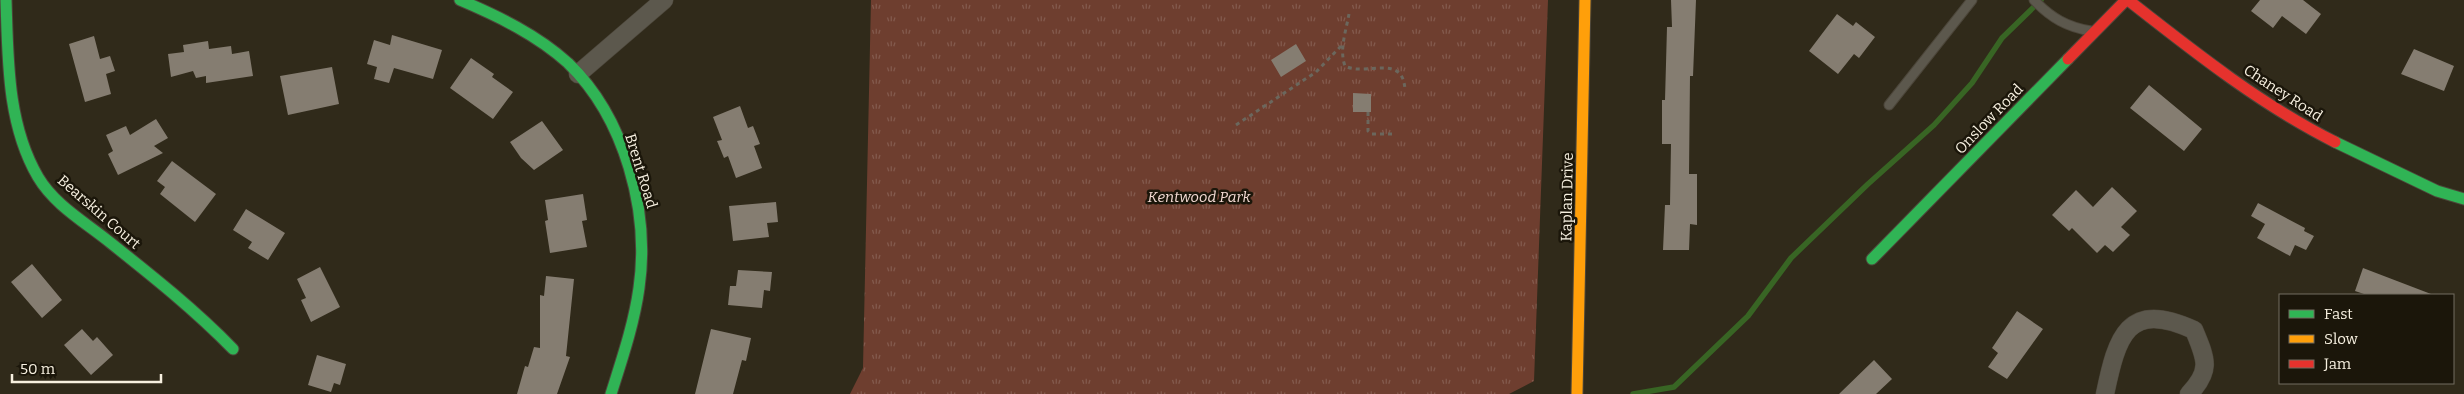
<svg xmlns="http://www.w3.org/2000/svg" width="2464" height="394" viewBox="0 0 2464 394" font-family="Bitter,serif">
<style>
.park{fill:url(#park-tufts)}
.lines{fill:none;stroke-linecap:round;stroke-linejoin:round}
.stream{stroke:#386524;stroke-width:5.5}
.building{fill:#857d71}
.lane-casing{stroke:#4c463a;stroke-width:11}
.street-casing{stroke:#4c463a;stroke-width:19}
.fast-casing{stroke:#4c463a;stroke-width:13}
.slow-casing{stroke:#4c463a;stroke-width:13}
.jam-casing{stroke:#4c463a;stroke-width:13}
.path{stroke:#6b675d;stroke-width:3;stroke-dasharray:4 4;stroke-linecap:butt}
.lane{stroke:#5c584d;stroke-width:9}
.street{stroke:#5c584d;stroke-width:18}
.fast{stroke:#30b455;stroke-width:11}
.slow{stroke:#ff9f0a;stroke-width:11}
.jam{stroke:#e5322d;stroke-width:11}
.labels{text-anchor:middle;stroke-width:5;stroke-linejoin:round;paint-order:stroke}
.street-label{font-size:15px;fill:#f7f0e0;stroke:#1b160a}
.park-label{font-size:15px;font-style:italic;fill:#f3dad3;stroke:#1b160a}
</style>
<defs>
<pattern id="park-tufts" width="24" height="20" patternUnits="userSpaceOnUse" patternTransform="scale(1.25)"><rect width="24" height="20" fill="#6e3e2f"/><path d="M3 7l-1-3M5 7V3M7 7l1-3M15 17l-1-3M17 17v-4M19 17l1-3" fill="none" stroke="#835a4d"/></pattern>
</defs>
<rect width="100%" height="100%" fill="#302a1a"/>
<path class="park" d="M871,0H1548L1534,381L1509,394H850L863,368Z"/>
<g class="lines">
<path class="stream" d="M1633,394L1674,387L1748,316L1791,258L1868,184L1934,125L1972,83L2002,38L2041,0"/>
</g>
<path class="building" d="M1671,0H1696L1693,76H1690L1689,174H1697V225L1690,224L1689,250H1663L1665,205H1670L1671,144H1662V100H1665L1667,27H1672Z
M2260,0H2303L2321,14L2306,34L2282,16L2273,28L2251,11Z
M1837,14L1853,26L1856,22L1875,37L1859,58L1854,54L1838,74L1809,51Z
M392,35L442,50L433,79L394,68L389,83L374,79L377,67L367,64L374,40L390,45Z
M94,36L100,59L110,56L115,71L106,74L111,94L85,102L69,44Z
M208,41L209,49L231,46L232,54L249,51L253,76L206,83V76L196,78L193,71L171,77L168,54L184,52L183,45Z
M1296,44L1306,61L1281,77L1271,60Z
M2414,49L2454,66L2444,91L2401,74Z
M471,58L494,74L492,77L513,92L493,119L450,88Z
M332,67L339,104L288,115L280,76Z
M2149,85L2202,129L2184,151L2130,108Z
M1353,93L1371,94V112H1353Z
M740,106L748,128L753,126L760,144L754,146L762,168L736,178L728,156L724,158L717,141L722,140L713,117Z
M156,119L168,138L154,146L163,153L118,175L108,154L113,151L106,135L126,126L130,135Z
M542,121L563,150L534,170L521,158L510,142Z
M172,161L216,194L195,222L160,194L165,187L157,181Z
M2112,187L2137,211L2121,227L2130,235L2113,252L2105,245L2097,253L2072,228L2069,231L2052,215L2076,190L2093,207Z
M583,194L587,220L582,221L587,247L550,253L545,221L548,220L545,200Z
M776,202L778,222L767,223L769,237L733,241L729,206Z
M2258,203L2305,228L2304,231L2314,236L2306,250L2295,245L2290,256L2257,238L2265,224L2251,216Z
M246,209L285,233L268,260L248,248L252,242L233,230Z
M32,264L62,300L42,318L11,282Z
M320,267L340,307L311,322L301,300L306,298L297,279Z
M2363,268L2431,294L2430,295H2367L2355,291Z
M738,270L772,272L770,291L764,290L762,308L728,305L730,286H736Z
M546,276L574,279L566,356L570,357L557,394H517L525,366L528,367L534,347L540,348V295L544,296Z
M2017,311L2043,329L2007,379L1988,367L1998,353L1992,348Z
M82,329L93,341L97,337L113,355L91,375L64,345Z
M711,329L751,338L746,361L742,360L733,394H695Z
M317,355L346,364L340,385L334,383L331,392L308,385Z
M1874,360L1892,379L1876,394H1839Z"/>
<g class="lines">
<defs>
<path id="lane" d="M2034,0C2051,18 2067,27 2091,31
M1889,105L1972,0"/>
<path id="street" d="M578,74L664,0
M2105,394C2117,337 2127,299 2194,330C2206,359 2212,370 2189,394"/>
<path id="fast" d="M6,0C8,59 7,124 38,177C54,204 83,221 107,240C151,275 194,309 233,349
M460,0C498,16 537,35 568,63C625,118 650,211 639,288C634,324 622,359 611,394
M2335,142L2437,191L2464,199
M1872,259L2068,59"/>
<path id="slow" d="M1577,394L1585,0"/>
<path id="jam" d="M2128,0C2193,51 2261,105 2335,142
M2068,59L2126,0"/>
</defs>
<use href="#lane" class="lane-casing"/>
<use href="#street" class="street-casing"/>
<use href="#fast" class="fast-casing"/>
<use href="#slow" class="slow-casing"/>
<use href="#jam" class="jam-casing"/>
<path class="path" d="M1349,14C1346,31 1339,50 1345,66C1366,77 1404,52 1405,91
M1368,112V131L1372,134H1392
M1236,125L1316,72L1343,44"/>
<use href="#lane" class="lane"/>
<use href="#street" class="street"/>
<use href="#fast" class="fast"/>
<use href="#slow" class="slow"/>
<use href="#jam" class="jam"/>
</g>
<g class="labels">
<g class="street-label">
<text transform="translate(2283 93) rotate(33)" y="5">Chaney Road</text>
<text transform="translate(1989 119) rotate(-46)" y="5">Onslow Road</text>
<text transform="translate(641 171) rotate(73)" y="5">Brent Road</text>
<text transform="translate(1567 197) rotate(-89)" y="5">Kaplan Drive</text>
<text transform="translate(99 212) rotate(41)" y="5">Bearskin Court</text>
</g>
<g class="park-label">
<text x="1199" y="202">Kentwood Park</text>
</g>
</g>
<rect x="2279" y="294" width="175" height="90" fill="#1b160a" stroke="#736d60"/>
<rect x="2289" y="310" width="25" height="8" fill="#30b455" stroke="#736d60"/>
<text x="2324" y="319" font-size="15" fill="#f7f0e0">Fast</text>
<rect x="2289" y="335" width="25" height="8" fill="#ff9f0a" stroke="#736d60"/>
<text x="2324" y="344" font-size="15" fill="#f7f0e0">Slow</text>
<rect x="2289" y="360" width="25" height="8" fill="#e5322d" stroke="#736d60"/>
<text x="2324" y="369" font-size="15" fill="#f7f0e0">Jam</text>
<path d="M12 374v8h149v-8" fill="none" stroke="#f7f0e0" stroke-width="2.5"/>
<text x="20" y="374" font-size="15" fill="#f7f0e0" stroke="#1b160a" stroke-width="4" paint-order="stroke">50 m</text>
</svg>
